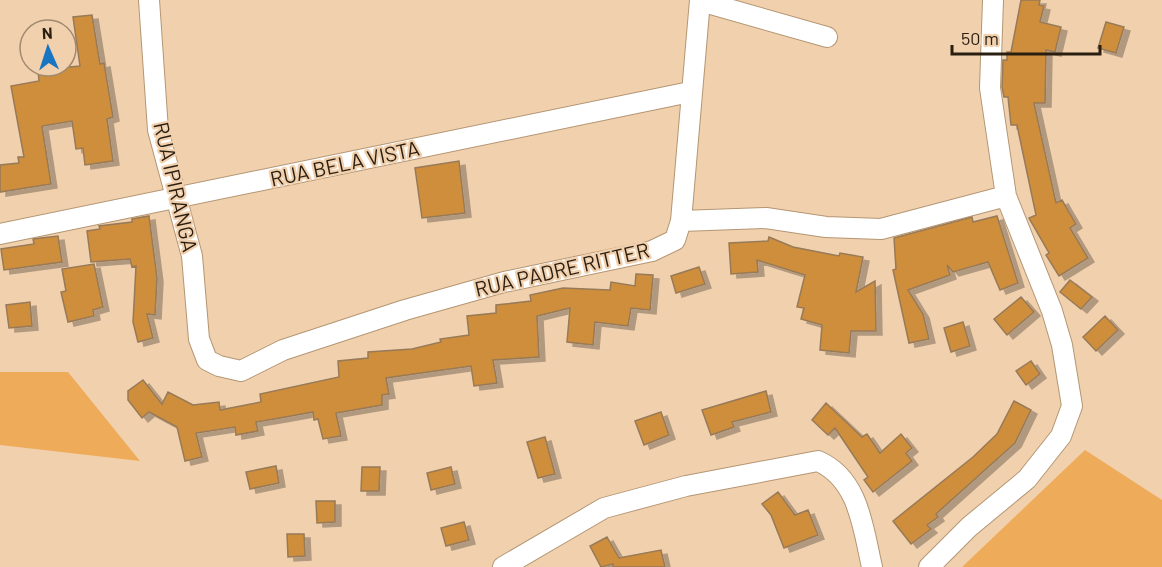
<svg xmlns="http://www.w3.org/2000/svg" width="1162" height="567" viewBox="0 0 1162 567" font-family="Barlow,sans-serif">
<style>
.green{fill:#eeac5b}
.building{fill:#cf8e3a;stroke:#977a59;stroke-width:1.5;filter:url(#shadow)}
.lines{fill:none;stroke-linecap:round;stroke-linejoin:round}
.minor-casing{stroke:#b49674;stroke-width:22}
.minor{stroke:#fff;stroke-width:20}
.labels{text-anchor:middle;stroke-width:4.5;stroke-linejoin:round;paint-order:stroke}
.street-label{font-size:21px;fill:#2a1e11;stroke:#f1d0ad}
</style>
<defs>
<filter id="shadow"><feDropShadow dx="6" dy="4" stdDeviation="0" flood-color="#0004"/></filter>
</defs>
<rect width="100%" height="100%" fill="#f1d0ad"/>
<path class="green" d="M0,372H68L140,461L0,445Z
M1085,450L1162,500V567H962Z"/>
<path class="building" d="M1021,0H1040L1039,5L1044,6L1040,22L1061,27L1055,52L1046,50L1045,103H1034L1056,203L1062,200L1076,224L1070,228L1088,258L1059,276L1046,255L1049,253L1029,218L1036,215L1017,125H1011L1008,97H1004L1002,87L1003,60H1007V52H1011Z
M92,15L100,64L104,63L113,117L107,119L113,161L85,165L83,148L76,149L72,121L42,126L51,184L0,192V165L19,163L18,157H24L11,86L39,81L38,70L80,66L73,17Z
M1106,22L1124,27L1116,53L1098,48Z
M459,161L465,213L422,218L415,168Z
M149,216L157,278L155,315L147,314L153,338L138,342L133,322L136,266L132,267L130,259L91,262L87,231L100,229L99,226L132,222V219Z
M997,216L1018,283L1000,290L988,262L953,272L947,265L950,275L908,290L923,314L929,339L909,343L893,270L896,269L894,238L972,217L973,222Z
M58,236L62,262L4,270L1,249L34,244L33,239Z
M769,237L793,247L839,256L840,253L863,257L856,292L875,281L876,331H851L849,353L820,350L822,325L801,319L804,308L797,307L805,275L757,260L758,272L731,274L729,243L768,241Z
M94,264L103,307L93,310L94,316L68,322L61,292L66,291L62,269Z
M699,267L705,284L676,293L671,276Z
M636,274L653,275L650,310L631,308L628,326L595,322L593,345L567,342L570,308L537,316L539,357L493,360L497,383L474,386L471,366L386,378L389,394L382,395V405L336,413L341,436L323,439L318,419L314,420L313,412L280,418L256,422L258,431L236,435L235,427L196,433L202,457L185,461L177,427L149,412L142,418L128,400V391L143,380L162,404L168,392L193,405L219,402L220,410L261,402L260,394L339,377L338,361L368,358V352L412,349L441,342L440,339L469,335L467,316L496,313V305L531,301L530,295L563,288L610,290L611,282L635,286Z
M1070,280L1092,297L1081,309L1060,292Z
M1021,297L1034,312L1007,335L994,319Z
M30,302L32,326L9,328L6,305Z
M1105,316L1118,330L1096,351L1083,337Z
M963,322L970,346L951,352L944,328Z
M1031,361L1040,374L1026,385L1016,371Z
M766,391L771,412L732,422L734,427L711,435L702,410Z
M1014,401L1031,410L1015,443L936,514L938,517L927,525L931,529L911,544L893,521L973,457L997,434Z
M826,403L862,437L867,434L880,453L901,434L912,448L906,453L912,461L873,492L864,480L868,477L835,428L828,435L812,420Z
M661,412L669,435L644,445L635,421Z
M545,437L555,474L538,478L527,442Z
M276,466L279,483L250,489L246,472Z
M362,467H380L379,491H361Z
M451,467L455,484L431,490L427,473Z
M778,492L795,515L808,510L818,535L784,548L771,515L762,504Z
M316,501H335V522L317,523Z
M464,522L469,540L446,546L441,528Z
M287,534H304L305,556L288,557Z
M607,537L619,558L661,550L665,567H613V564L601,567L590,546Z"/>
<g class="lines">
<defs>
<path id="minor" d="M149,0L158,130L192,256L199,339L207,360L219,366L241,371L283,350L405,310L504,282L652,251L675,240L681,221L700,0
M700,1L827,37
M681,221L766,218L826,227L881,229L1006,196
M0,234L690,92
M503,567L604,508L686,486L818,461C859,479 863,528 872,567
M929,567L969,527L1027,479L1061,436L1072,406L1062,345L1052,311L1006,196L990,88L993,0"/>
</defs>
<use href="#minor" class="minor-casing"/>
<use href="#minor" class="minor"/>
</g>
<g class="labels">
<g class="street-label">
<text transform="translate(345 164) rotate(-12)" y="7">RUA BELA VISTA</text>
<text transform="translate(175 187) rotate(77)" y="7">RUA IPIRANGA</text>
<text transform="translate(562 270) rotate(-13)" y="7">RUA PADRE RITTER</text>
</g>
</g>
<g transform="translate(48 48) rotate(357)"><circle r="28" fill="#f1d0ad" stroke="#a1896f" stroke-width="1.5"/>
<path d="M0-4.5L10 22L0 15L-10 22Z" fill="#1875c2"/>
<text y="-9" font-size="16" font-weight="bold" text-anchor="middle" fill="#2a1e11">N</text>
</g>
<path d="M952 45v9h148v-9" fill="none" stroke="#2a1e11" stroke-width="3"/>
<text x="961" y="45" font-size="18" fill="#2a1e11" stroke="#f1d0ad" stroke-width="4.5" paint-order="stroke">50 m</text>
</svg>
